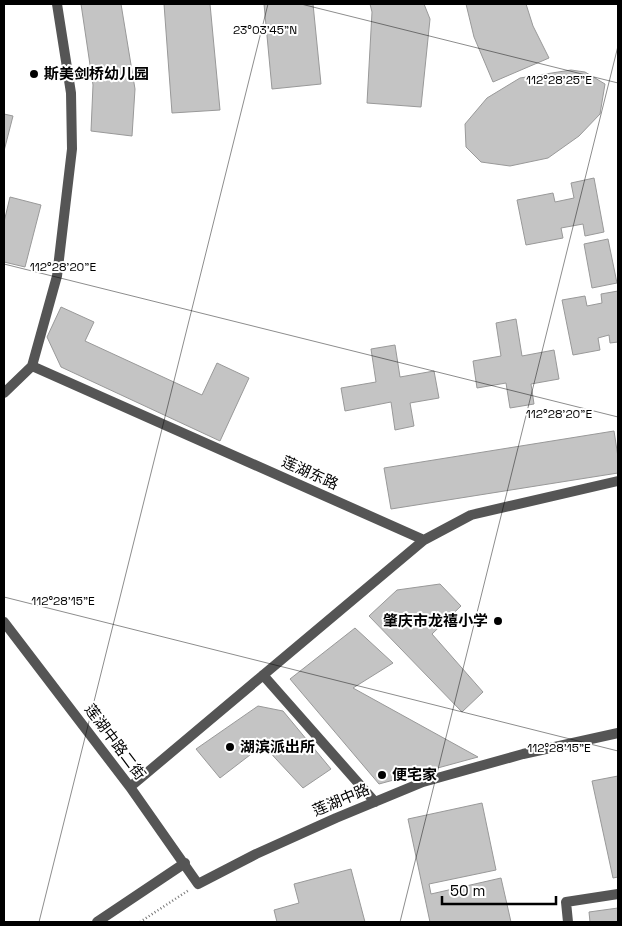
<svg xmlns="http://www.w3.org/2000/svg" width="622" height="926" viewBox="0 0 622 926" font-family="'Space Grotesk','Noto Sans SC',sans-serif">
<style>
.building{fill:#c4c4c4;stroke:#999}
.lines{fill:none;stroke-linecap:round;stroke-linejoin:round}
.path{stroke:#777;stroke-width:2.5;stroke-dasharray:1 2.5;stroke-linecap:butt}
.minor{stroke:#555;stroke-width:10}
.ticks{fill:none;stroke:#000;stroke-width:1;stroke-opacity:0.45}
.poi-dot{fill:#000;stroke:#fff;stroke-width:2}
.labels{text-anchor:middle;stroke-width:4;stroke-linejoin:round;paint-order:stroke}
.poi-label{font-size:15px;font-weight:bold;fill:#000;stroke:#fff;text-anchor:start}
.street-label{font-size:15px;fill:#000;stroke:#fff}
.ticks-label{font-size:12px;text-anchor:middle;fill:#000;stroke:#fff;stroke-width:4;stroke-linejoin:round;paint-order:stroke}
</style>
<rect width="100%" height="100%" fill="#fff"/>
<path class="building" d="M81,4H121L135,89L132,136L91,131L93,85Z
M164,4H210L220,110L172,113Z
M264,4H313L321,84L272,89Z
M370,4H424L430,19L421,107L367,103L372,12Z
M466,4H526L533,26L549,58L493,82L474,37Z
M571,70L585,72L605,84L600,114L579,136L548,158L510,166L481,162L466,147L465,124L487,98L520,78Z
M4,114L13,116L4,151Z
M594,178L604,232L585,236L583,224L561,228L563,238L526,245L517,200L553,193L555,202L574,198L571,183Z
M10,197L41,205L25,267L4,262V222Z
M608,239L617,283L592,288L584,244Z
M618,291V342L610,343L609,335L598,338L600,350L573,355L562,300L585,296L587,306L602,303L601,294Z
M61,307L94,322L85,341L202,395L217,363L249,378L220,441L61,367L47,337Z
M516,319L522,356L554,350L559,379L531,384L534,404L510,408L506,383L477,388L473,361L501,356L496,323Z
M395,345L400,377L434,371L439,398L410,403L414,426L395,430L391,402L345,411L341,388L376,382L371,349Z
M614,431L618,457V473L391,509L384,468Z
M440,584L461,606L432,634L483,692L462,712L369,616L397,590Z
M355,628L393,663L353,688L478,757L379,784L290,679Z
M258,706L283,711L331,769L303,788L263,745L220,778L196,749Z
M618,776V877L613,878L592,781Z
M482,803L496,870L429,884L431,894L501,878L511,922H430L408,819Z
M351,869L365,922H277L274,910L299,903L294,884Z
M618,908V922H590L589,912Z"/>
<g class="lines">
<path class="path" d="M140,922L189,890"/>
<path class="minor" d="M32,366L424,540
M32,366L57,276L72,149L71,93L57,4
M4,393L32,366
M4,622L130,787L198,884L256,854L336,818L423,782L523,754L618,733
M263,675L375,802
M130,787L424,540L471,515L618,481
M97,922L185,863
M568,922L566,902L618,894"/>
</g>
<path class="ticks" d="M301,4L618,83M4,264L618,417M4,597L618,751M39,922L268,4M400,922L618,46"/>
<g class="poi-dot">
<circle cx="34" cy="74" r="5"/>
<circle cx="498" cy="621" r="5"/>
<circle cx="230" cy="747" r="5"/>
<circle cx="382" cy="775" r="5"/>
</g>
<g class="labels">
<g class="poi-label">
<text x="44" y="79">斯美剑桥幼儿园</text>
<text x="488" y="626" text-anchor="end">肇庆市龙禧小学</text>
<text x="240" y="752">湖滨派出所</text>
<text x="392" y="780">便宅家</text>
</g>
<g class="street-label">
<text transform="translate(310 473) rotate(24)" y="5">莲湖东路</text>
<text transform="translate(115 742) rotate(53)" y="5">莲湖中路二街</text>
<text transform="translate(341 800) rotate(-23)" y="5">莲湖中路</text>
</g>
</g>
<g class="ticks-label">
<text x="265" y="34">23°03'45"N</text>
<text x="559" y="84">112°28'25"E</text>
<text x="63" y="271">112°28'20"E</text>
<text x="559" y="418">112°28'20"E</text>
<text x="63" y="605">112°28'15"E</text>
<text x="559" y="752">112°28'15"E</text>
</g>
<rect width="622" height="926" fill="none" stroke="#000000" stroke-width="10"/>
<path d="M442 896v8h114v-8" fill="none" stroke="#000000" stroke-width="2.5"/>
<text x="450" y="896" font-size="15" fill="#000000" stroke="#ffffff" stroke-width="4" paint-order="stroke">50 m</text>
</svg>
